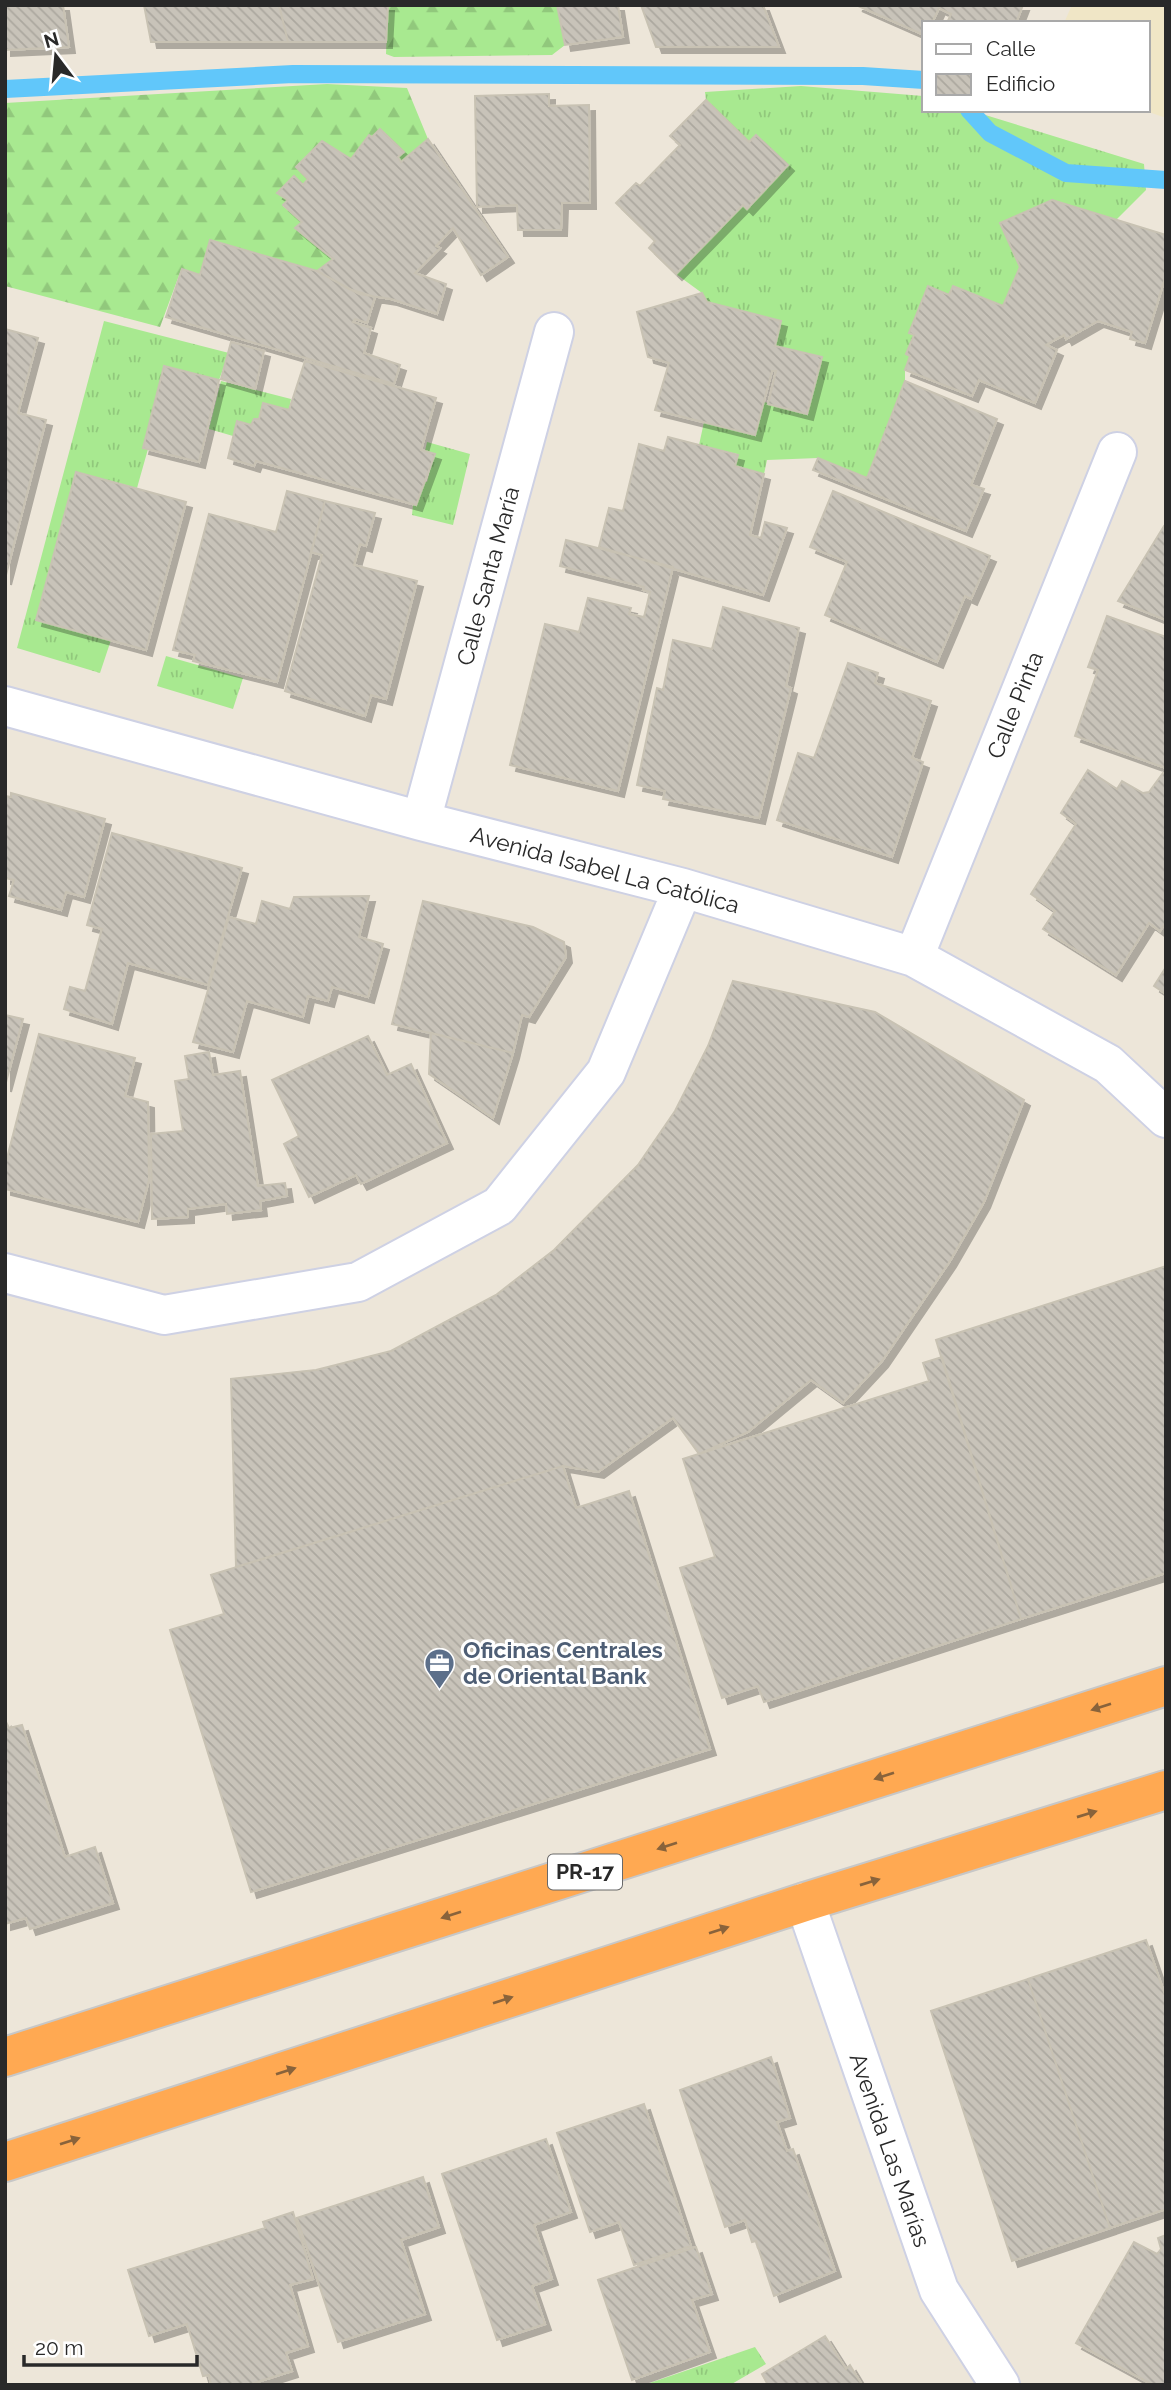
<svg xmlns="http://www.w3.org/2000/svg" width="1171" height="2390" viewBox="0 0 1171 2390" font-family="Raleway,sans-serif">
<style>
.education{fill:#f0e6c6}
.grass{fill:url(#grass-tufts)}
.forest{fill:url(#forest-firs)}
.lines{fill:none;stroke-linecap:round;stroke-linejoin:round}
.stream{stroke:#61c7fa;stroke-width:18}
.building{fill:url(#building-back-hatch);stroke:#c8c2b3;stroke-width:2;filter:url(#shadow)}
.minor-casing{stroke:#ced1e4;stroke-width:42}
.highway-casing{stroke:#c7c7c7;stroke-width:42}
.minor{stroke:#fff;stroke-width:38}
.highway{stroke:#ffa952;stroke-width:38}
.oneway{fill:#89633b}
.labels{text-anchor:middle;stroke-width:6;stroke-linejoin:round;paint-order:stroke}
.shield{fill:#fff;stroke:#696969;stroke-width:2}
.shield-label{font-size:21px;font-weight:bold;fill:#292929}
.street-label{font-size:23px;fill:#292929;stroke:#fff}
.service-label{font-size:23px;font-weight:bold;fill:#4e5e75;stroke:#fff;text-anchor:start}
</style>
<defs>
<pattern id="grass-tufts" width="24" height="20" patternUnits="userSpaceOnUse" patternTransform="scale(1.75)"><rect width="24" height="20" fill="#a8e990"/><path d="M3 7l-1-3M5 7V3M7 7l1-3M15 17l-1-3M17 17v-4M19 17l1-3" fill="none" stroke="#91c87c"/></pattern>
<pattern id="forest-firs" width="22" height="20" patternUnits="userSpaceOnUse" patternTransform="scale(1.75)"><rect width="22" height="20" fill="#a8e990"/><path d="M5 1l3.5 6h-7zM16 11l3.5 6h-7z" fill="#91c87c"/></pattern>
<pattern id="building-back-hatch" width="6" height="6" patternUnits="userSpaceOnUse" patternTransform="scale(1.75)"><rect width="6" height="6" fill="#c8c3b9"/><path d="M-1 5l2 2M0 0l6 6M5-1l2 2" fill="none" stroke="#aca89f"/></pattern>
<filter id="shadow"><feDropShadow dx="6" dy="6" stdDeviation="0" flood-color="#0004"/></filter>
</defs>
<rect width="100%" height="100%" fill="#ede6d9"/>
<path class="education" d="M1072,5H1166V118L1143,110H1148V23H1064Z"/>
<path class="grass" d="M801,86L923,96L924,110H969L1144,164L1146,190L1116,220L1052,200L1001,223L1020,267L1003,306L954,286L949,295L928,286L909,333L914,335L906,354L910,356L905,370V381L867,478L818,458L767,460L764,474L735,466L737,454L699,445L704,422L755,435L764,402L807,413L822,358L775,346L707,302L702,293L676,274L743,205L787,165L756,135L749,142L706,100L705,92Z
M104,321L229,353L219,380L164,366L143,447L148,449L137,488L76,472L111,640L100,673L17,648Z
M221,381L291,399L289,410L263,403L259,419H254L251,425L237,421L233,436L209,429Z
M427,442L470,454L453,525L412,515L413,505H416L422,481L427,482L434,455L425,451Z
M166,656L243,678L233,709L157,686Z
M755,2347L766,2364L730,2385H644Z"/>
<path class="forest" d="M388,5H557L565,45L552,55L394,57L386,54Z
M327,84L407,88L428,139L401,162L398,157L404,152L369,135L351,159L322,141L296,166L308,179L303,185L293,176L278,193L288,200L283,206L302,222L295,228L333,259L317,271L211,240L200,275L181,270L160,327L5,286V103Z"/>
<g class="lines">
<path class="stream" d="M5,89L293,74L863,76L924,80
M969,110L990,133L1066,173L1166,180"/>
</g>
<path class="building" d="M5,5H63L69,47L5,50Z
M144,5H279L288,42H151Z
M279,5H388L386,42H288Z
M557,5H618L623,37L565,45Z
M641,5H763L779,47H656Z
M856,5H1023L1016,23H947L951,14L939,8L932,23H924V35Z
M549,94V106L589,105L590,203H562L561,230H518L517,205L477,207L475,96Z
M706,100L749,142L756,135L788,165L747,209L743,205L676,274L649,248L655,241L616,203L636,183L640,186L680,145L670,136Z
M380,129L404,152L398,157L401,162L428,139L508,257L481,275L453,228L436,246L440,248L415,273L446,284L437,314L391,299L359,294L317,271L333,259L295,228L302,222L283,205L288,200L277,193L294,176L303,185L308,179L296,167L322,141L351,159L369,135L372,137Z
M1052,200L1166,235V275L1145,343L1130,339L1132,332L1098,321L1066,339L1064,335L1046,345L1057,350L1035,403L979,380L972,396L905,370L910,356L906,354L914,335L909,333L928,286L949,295L953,286L1003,306L1020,267L1000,223Z
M210,240L317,271L349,289L375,297L367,323L355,319L353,322L371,328L364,353L400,365L394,384L166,317L182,269L200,275Z
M702,293L707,302L781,321L775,346L822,357L807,414L768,404L776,371H772L755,435L655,410L669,363L648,357L637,312Z
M5,329L38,338L18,413L46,420L5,579Z
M231,342L264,351L255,389L221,379Z
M305,361L436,398L421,450L435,454L416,505L256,461L254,466L228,458L237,421L251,425L254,419H259L263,403L289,410Z
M164,366L219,380L199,462L143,448Z
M905,381L997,419L971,485L984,489L966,531L813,470L818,458L867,478Z
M668,437L738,455L735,466L764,474L750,535L761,538L765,522L787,528L763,595L599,547L609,508L623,511L639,444L664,451Z
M76,472L186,502L146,650L36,620Z
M287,491L325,501L277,682L193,661L195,655L173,650L209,514L276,532Z
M833,491L990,556L971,599L965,596L937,662L825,615L847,562L810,547Z
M325,501L375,513L366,546L360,544L354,565L417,581L386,699L371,695L365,716L285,691L322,555L311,552Z
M1164,526L1166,527V620L1118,601Z
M566,540L673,567L618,791L510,765L545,624L579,632L588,598L631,608L629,614L644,617L650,592L643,590L644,587L560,566Z
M723,607L799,628L786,686L791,688L759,818L663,799L665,791L637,785L657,688L663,690L673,640L712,649Z
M1107,616L1166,637V768L1075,736L1098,670L1088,667Z
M848,663L878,673L875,683L931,701L912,758L923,762L892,857L777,820L798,753L814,758Z
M1088,770L1117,789L1122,781L1143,793L1149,792L1163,773L1166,774V922L1160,931L1149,923L1116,975L1043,929L1055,911L1031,894L1076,824L1061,813Z
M11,793L105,819L84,897L66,892L61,910L9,896L14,880L5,878V796L11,797Z
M112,833L242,868L208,985L128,963L112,1024L64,1009L70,987L85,991L102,929L87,925Z
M369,896L359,937L383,944L368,997L332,987L328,1001L308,996L303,1017L247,1001L233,1052L193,1042L229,917L256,924L262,901L290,909L294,897Z
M423,901L533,927L564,942L566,957L529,1017L522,1015L513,1053L392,1024Z
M1166,967V994L1154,986Z
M733,981L875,1012L1024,1100L984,1202L950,1261L882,1361L843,1403L811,1380L748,1432L699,1454L673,1418L598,1472L563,1466L236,1567L231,1379L316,1370L391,1351L496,1295L554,1250L638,1165L675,1111L708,1046Z
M5,1015L23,1019L5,1086Z
M431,1033L513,1053L493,1118L429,1074Z
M39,1034L135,1058L125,1096L148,1102L149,1180L138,1222L5,1189V1166Z
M368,1036L387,1075L411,1064L447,1143L361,1184L356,1175L309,1197L284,1144L299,1136L272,1080Z
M209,1052L213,1075L240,1071L258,1186L285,1183L287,1196L260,1201L261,1210L227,1214L226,1204L188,1209V1217L152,1219L151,1134L183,1131L175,1081L189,1079L185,1056Z
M1166,1266V1573L1021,1619L936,1340Z
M942,1357L1021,1619L764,1702L758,1686L722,1698L680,1568L715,1557L683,1459L929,1381L923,1363Z
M563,1466L576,1508L629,1491L710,1749L251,1892L170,1630L224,1614L211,1575Z
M5,1720L9,1728L22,1725L65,1857L95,1847L113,1903L30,1929L26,1918L5,1924Z
M1146,1940L1166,1998V2209L1110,2228L1028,1979Z
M1028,1979L1110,2228L1012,2261L931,2011Z
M771,2057L790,2118L777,2122L787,2151L793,2149L835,2271L774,2296L756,2241L752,2242L745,2220L725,2227L680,2090Z
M644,2104L691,2246L634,2265L619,2222L590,2232L557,2133Z
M546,2139L571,2212L534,2225L552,2279L532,2286L545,2324L497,2340L442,2174Z
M423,2177L439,2227L401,2240L425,2314L338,2342L297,2218Z
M293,2212L313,2279L290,2285L308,2346L286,2353L292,2371L248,2385H211L209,2375L203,2376L187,2324L149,2336L128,2270L265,2228L263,2222Z
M1166,2235V2385H1153L1076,2343L1134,2242L1157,2254L1161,2249L1158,2238Z
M696,2247L712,2294L692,2300L710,2352L632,2380L598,2280Z
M825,2336L846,2369L850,2365L862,2385H768L762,2374Z"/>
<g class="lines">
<defs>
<path id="minor" d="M5,706L421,821L683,888L914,957L1108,1064L1166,1118
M421,821L554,332
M914,957L1117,452
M5,1273L164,1315L358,1282L499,1206L606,1072L683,888
M805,1902L939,2290L1000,2385"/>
<path id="highway" d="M5,2057L1166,1686
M5,2162L805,1902L1166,1790"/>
</defs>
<use href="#minor" class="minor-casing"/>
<use href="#highway" class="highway-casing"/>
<use href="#minor" class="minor"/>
<use href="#highway" class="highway"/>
</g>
<defs><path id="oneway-solid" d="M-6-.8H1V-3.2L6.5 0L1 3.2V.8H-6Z" transform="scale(1.75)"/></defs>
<g class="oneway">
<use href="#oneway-solid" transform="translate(1101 1707) rotate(162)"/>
<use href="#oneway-solid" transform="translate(884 1776) rotate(162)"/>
<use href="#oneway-solid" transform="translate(1087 1814) rotate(-17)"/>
<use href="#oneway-solid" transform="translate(667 1846) rotate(162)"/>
<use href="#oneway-solid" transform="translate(870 1882) rotate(-17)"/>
<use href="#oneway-solid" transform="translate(451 1915) rotate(162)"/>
<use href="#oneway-solid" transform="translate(719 1930) rotate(-18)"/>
<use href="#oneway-solid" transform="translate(503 2000) rotate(-18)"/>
<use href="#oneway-solid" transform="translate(286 2071) rotate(-18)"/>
<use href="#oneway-solid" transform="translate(70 2141) rotate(-18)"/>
</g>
<defs>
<symbol id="office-pin" viewBox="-11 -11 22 30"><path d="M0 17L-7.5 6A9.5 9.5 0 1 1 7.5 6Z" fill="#5c6f8a" stroke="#fff"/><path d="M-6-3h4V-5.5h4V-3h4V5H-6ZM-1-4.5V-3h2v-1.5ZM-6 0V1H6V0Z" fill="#fff"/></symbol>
</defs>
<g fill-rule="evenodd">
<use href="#office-pin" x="422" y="1646" width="35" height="47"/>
</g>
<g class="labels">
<rect class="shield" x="548" y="1854.5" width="74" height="35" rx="5"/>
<g class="shield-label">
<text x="585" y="1879">PR-17</text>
</g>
<g class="street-label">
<text transform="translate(488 576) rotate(-75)" y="8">Calle Santa María</text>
<text transform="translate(1015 705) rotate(-68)" y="8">Calle Pinta</text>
<text transform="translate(605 870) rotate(15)" y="8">Avenida Isabel La Católica</text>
<text transform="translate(890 2150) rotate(71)" y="8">Avenida Las Marías</text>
</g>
<g class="service-label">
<text x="463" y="1658">Oficinas Centrales<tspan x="463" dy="26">de Oriental Bank</tspan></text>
</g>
</g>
<rect width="1171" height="2390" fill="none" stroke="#292929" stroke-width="14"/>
<rect x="922" y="21" width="228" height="91" fill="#ffffff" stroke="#a9a9a9" stroke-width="2"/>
<rect x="936" y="44" width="35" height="10" fill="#ffffff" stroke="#a9a9a9" stroke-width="2"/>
<text x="986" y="56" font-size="21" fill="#292929">Calle</text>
<rect x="936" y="74" width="35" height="21" fill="url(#building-back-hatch)" stroke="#a9a9a9" stroke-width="2"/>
<text x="986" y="91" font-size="21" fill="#292929">Edificio</text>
<g transform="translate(56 56) rotate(344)" stroke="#ffffff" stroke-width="5" paint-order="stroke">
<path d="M0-5L12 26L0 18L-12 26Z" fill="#292929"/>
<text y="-10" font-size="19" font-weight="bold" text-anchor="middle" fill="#292929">N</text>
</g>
<path d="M24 2355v10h173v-10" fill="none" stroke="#292929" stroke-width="3.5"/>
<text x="35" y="2355" font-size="21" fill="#292929" stroke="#ffffff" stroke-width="5" paint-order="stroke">20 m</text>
</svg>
